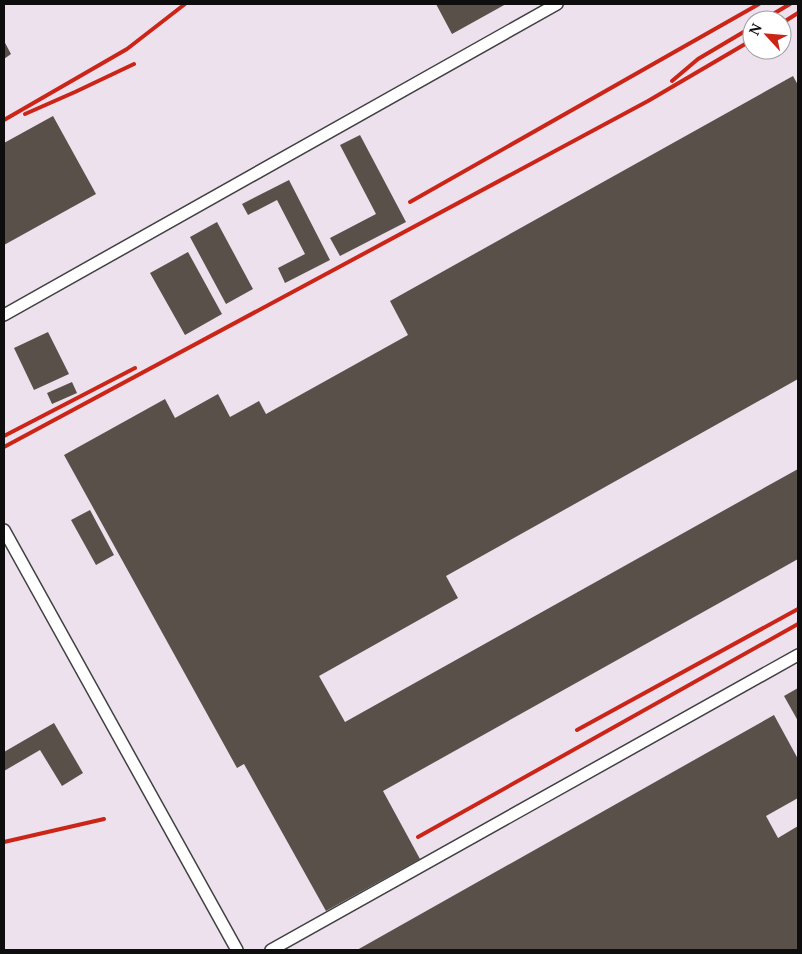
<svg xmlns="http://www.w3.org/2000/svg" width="802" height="954" viewBox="0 0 802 954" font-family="'Noto Serif',serif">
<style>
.industrial{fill:#ede1ed;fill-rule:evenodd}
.building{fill:#585049}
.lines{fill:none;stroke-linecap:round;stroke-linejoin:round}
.service-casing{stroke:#414141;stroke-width:14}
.service{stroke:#fff;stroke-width:11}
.rail{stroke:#cb2518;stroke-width:4}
</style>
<rect width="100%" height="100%" fill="#fffeef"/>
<path class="industrial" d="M4,4H798V950H4ZM752,20H782V50H752Z"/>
<path class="building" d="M436,4H506L452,34Z
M4,41L11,54L4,59Z
M793,76L798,85V379L446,576L458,598L319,676L345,722L798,469V559L383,791L420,859L326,911L244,764L237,768L64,455L165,399L175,418L218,394L230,417L259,401L266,414L408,335L390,301Z
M53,116L96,194L4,245V143Z
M360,135L406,222L340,256L330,238L376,214L340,145Z
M289,180L330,260L285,283L278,268L305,254L277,200L248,215L242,204Z
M217,222L253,289L226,304L190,237Z
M188,252L222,314L185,335L150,273Z
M48,332L69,374L34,390L14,348Z
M72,382L77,393L52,404L47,393Z
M90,510L114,555L96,565L71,520Z
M798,688V721L784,696Z
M774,715L798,759V798L766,816L778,838L798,826V950H357Z
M54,723L83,773L62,786L40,750L4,771V752Z"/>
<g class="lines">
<defs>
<path id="service" d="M4,315L557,4
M4,530L237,950
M271,950L798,655"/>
</defs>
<use href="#service" class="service-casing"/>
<use href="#service" class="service"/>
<path class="rail" d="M763,20L790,4
M782,23L798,13
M672,81L698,59L752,27
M25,114L75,92L134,64
M4,120L127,49L185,4
M410,202L759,4
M4,436L135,368
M4,447L648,101L752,40
M577,730L798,609
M418,837L798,624
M4,842L104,819"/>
</g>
<rect width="802" height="954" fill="none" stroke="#0e0e0e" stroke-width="10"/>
<g transform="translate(767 35) rotate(296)"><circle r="24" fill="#ffffff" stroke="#9f9f9f"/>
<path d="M0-4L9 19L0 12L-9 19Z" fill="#cb2518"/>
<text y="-8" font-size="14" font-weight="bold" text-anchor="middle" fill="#0e0e0e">N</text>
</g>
</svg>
